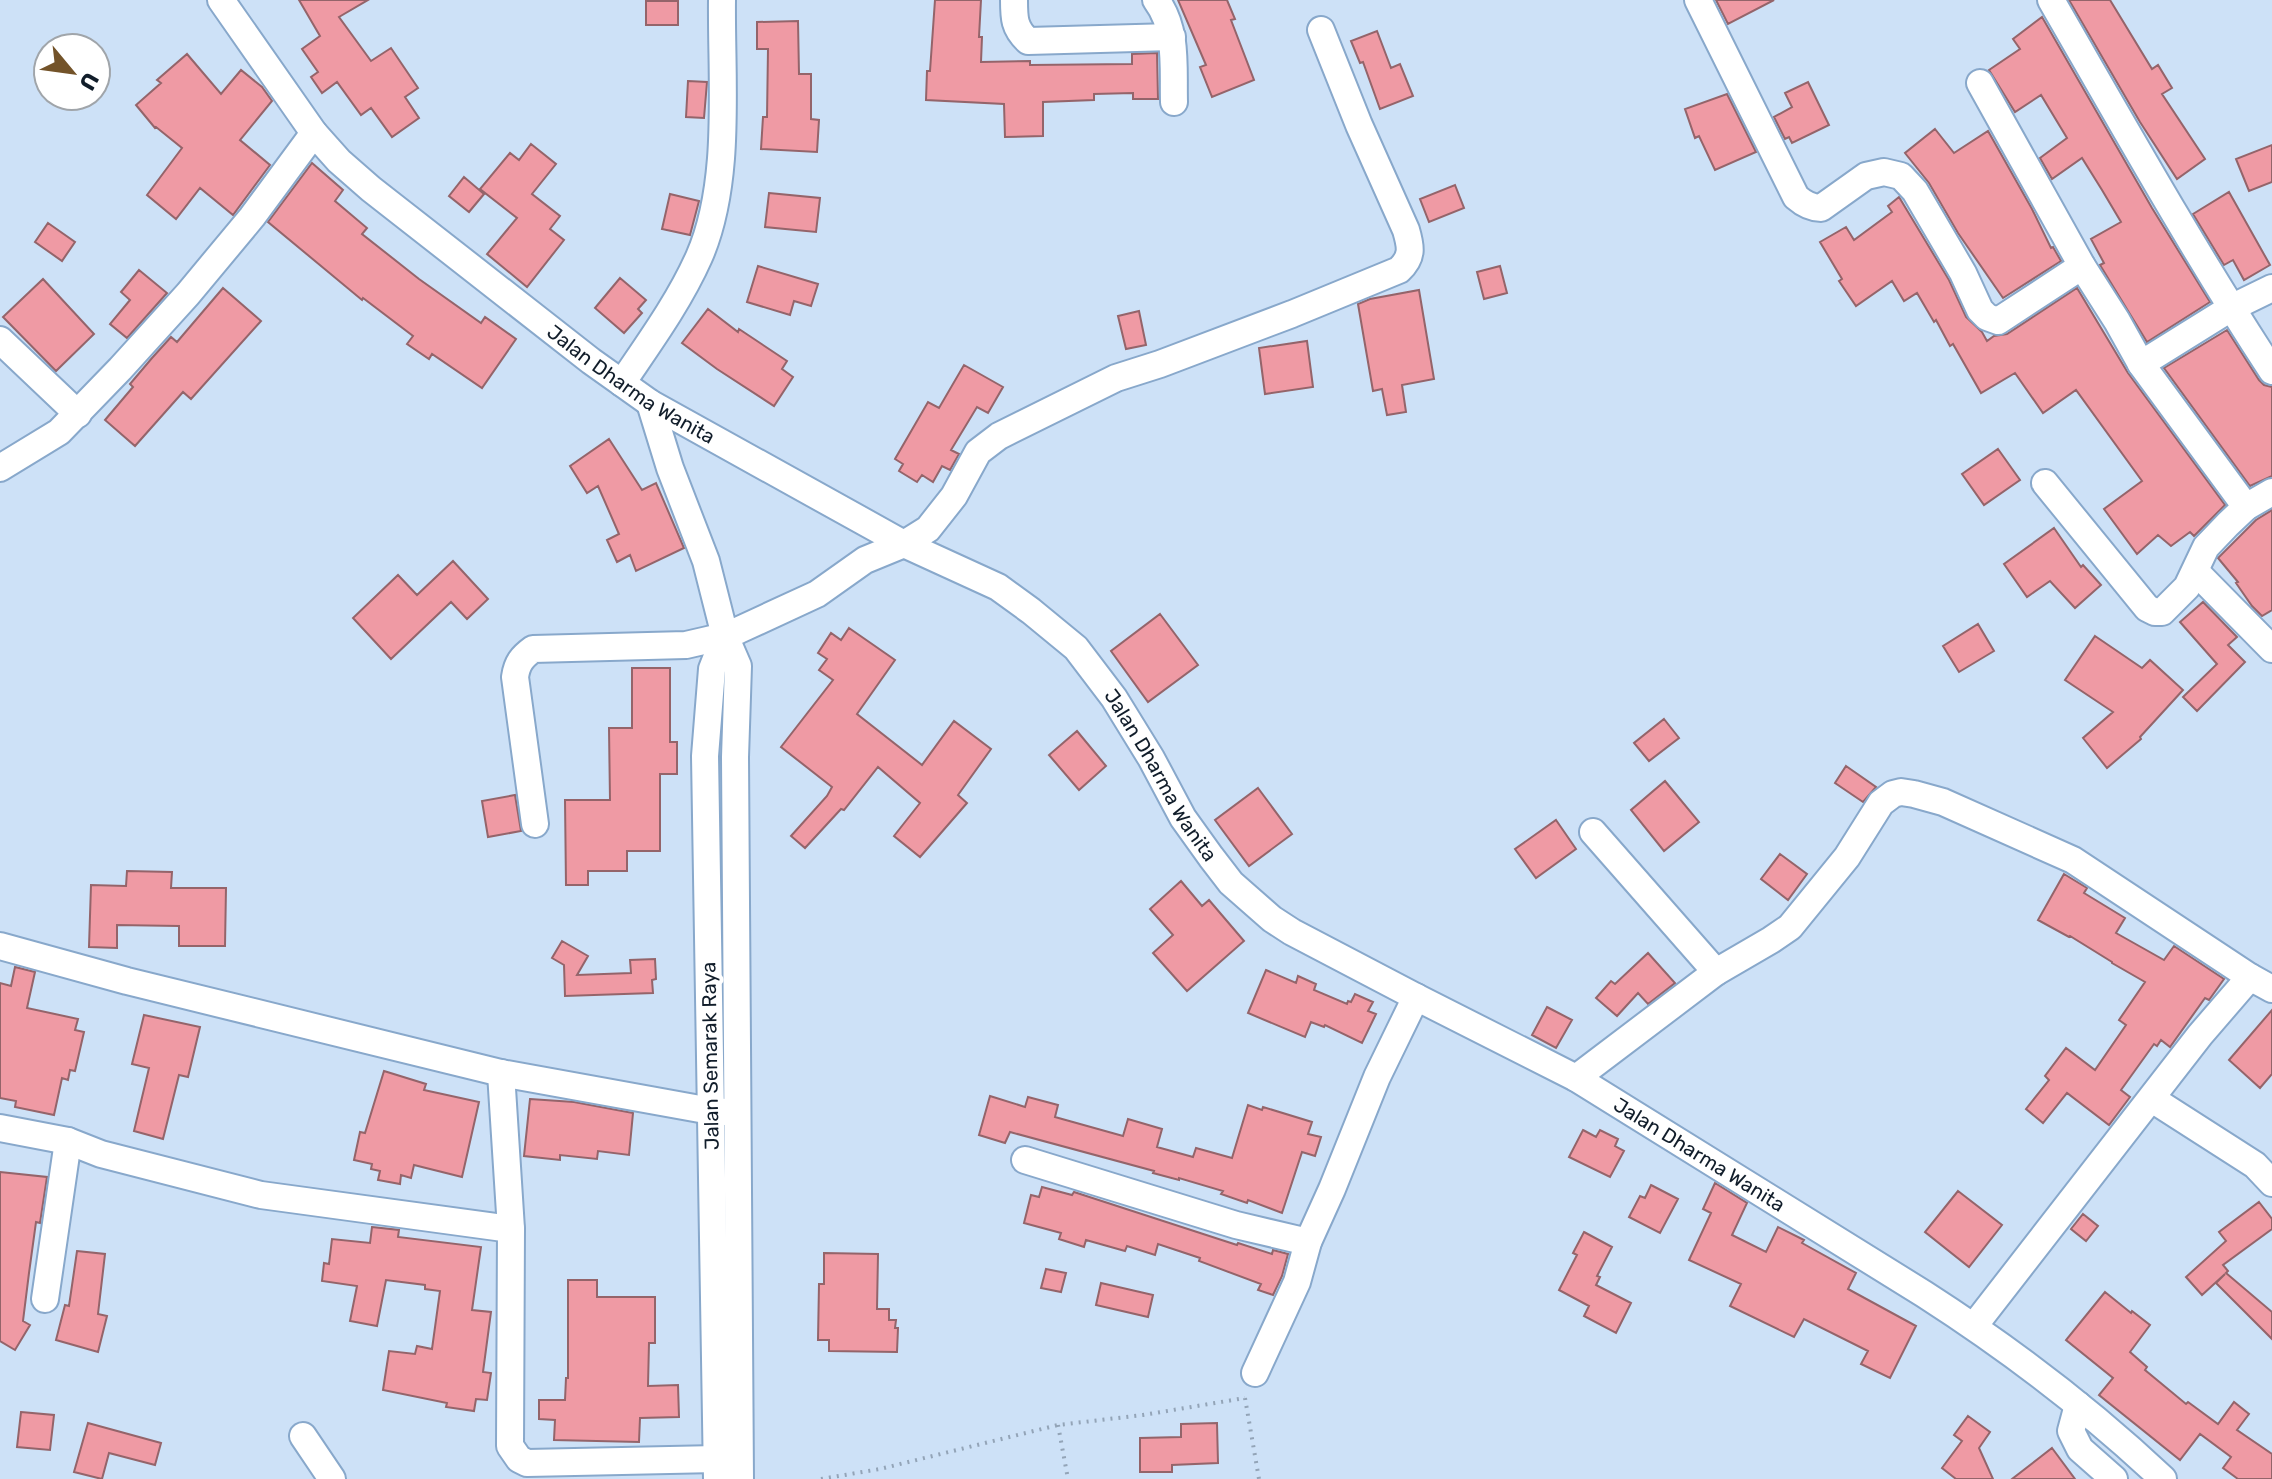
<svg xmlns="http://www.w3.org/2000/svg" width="2272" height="1479" viewBox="0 0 2272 1479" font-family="Rubik,sans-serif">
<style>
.building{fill:#ef9aa4;stroke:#94646a;stroke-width:2}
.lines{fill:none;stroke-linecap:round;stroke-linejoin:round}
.minor-casing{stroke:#88a8cb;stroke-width:30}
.path{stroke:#93a4b7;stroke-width:4;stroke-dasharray:2 6;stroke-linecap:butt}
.minor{stroke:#fff;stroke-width:26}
.labels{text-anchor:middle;stroke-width:8;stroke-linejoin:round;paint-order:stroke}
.street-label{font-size:20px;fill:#111d2a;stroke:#fff}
</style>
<rect width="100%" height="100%" fill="#cde1f7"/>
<path class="building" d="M299,0H368L339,17L371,61L391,48L418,88L405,97L419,118L392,137L371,108L361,115L337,82L322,93L311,77L318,72L302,49L320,36Z
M935,0H981L979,37H982L981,62L1030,61V65L1132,64V54L1157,53L1158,99H1133V93L1094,94V100L1043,102V136L1005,137L1004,104L926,100L927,71H930Z
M1178,0H1227L1235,19L1231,20L1254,80L1212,97L1200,67L1206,65Z
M1716,0H1774L1728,24Z
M2069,0H2110L2152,69L2158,65L2172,88L2162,94L2205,159L2177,179L2140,122Z
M646,1H678V25H646Z
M2042,17L2152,208L2210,302L2147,342L2100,265L2104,263L2091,239L2121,222L2102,190L2082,158L2052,179L2040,158L2067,138L2041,95L2015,112L1989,70L2020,49L2013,39Z
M798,21L799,74H811V119L819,120L817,152L761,149L763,117H767L768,49H757V22Z
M1377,31L1391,68L1400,64L1413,96L1380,109L1363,62L1360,63L1351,41Z
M187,54L221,94L241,70L262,87L272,101L240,140L270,165L233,215L200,188L176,219L147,195L182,148L156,127L155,128L136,105L161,83L157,80Z
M688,81L707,82L704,118L686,117Z
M1808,82L1829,125L1792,143L1789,137L1785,139L1774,117L1792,107L1785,93Z
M1727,94L1756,152L1715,170L1699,136L1695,138L1685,109Z
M1935,129L1954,153L1988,131L2032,209L2051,248L2053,247L2061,261L2003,298L1958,233L1929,183L1905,153Z
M531,144L556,164L532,194L560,216L550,229L564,240L527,287L487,254L517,218L480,189L510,153L519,160Z
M2272,145V182L2249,191L2236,159Z
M312,163L343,190L335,201L367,228L362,234L419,279L481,323L485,317L516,339L482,388L432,354L429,359L407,344L413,336L363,298L362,300L268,222Z
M464,177L484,194L469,212L449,196Z
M1455,185L1464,208L1429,222L1420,199Z
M2229,192L2270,265L2244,280L2233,260L2224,265L2193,214Z
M769,193L820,198L816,232L765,227Z
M670,194L699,201L690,235L662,229Z
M1899,197L1949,280L1966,317L1982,332L1987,341L1994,336L2007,334L2077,288L2128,373L2225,505L2194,536L2190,532L2171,546L2158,535L2137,554L2104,509L2142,481L2076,390L2043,413L2015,373L1981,393L1953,344L1950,346L1936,320L1934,322L1917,293L1904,301L1892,281L1856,306L1839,281L1842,279L1820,242L1846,227L1854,240L1892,212L1888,206Z
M48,223L75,242L62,261L35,242Z
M758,266L818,284L811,306L794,301L790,315L747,302Z
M1500,266L1507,293L1484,299L1477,272Z
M139,270L167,293L127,338L110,324L130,300L121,292Z
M620,278L646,300L638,309L642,313L624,333L595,308Z
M43,279L94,334L56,371L3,317Z
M223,288L261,321L191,399L183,392L135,446L105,420L133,387L130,384L152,358L171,337L177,342Z
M1419,290L1434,379L1402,385L1406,412L1387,415L1382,389L1373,391L1358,304L1370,299Z
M708,309L738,332L739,329L787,361L782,369L793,377L774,406L717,369L682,343Z
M1139,311L1146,345L1126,349L1118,316Z
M2227,330L2259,380L2264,385L2272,387V476L2250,486L2164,368Z
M1307,341L1313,387L1265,394L1259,348Z
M964,365L1003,387L988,413L977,407L951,450L959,454L950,470L942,466L933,482L922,475L917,482L899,471L903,464L895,459L928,402L939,408Z
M609,439L642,490L656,483L684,548L636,571L630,555L617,562L607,540L619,534L598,486L587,493L570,466Z
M1998,449L2020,480L1984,505L1962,474Z
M2272,510V610L2262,616L2252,606L2236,583L2238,582L2218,558L2256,520Z
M2054,528L2081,567L2083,565L2101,585L2075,608L2050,581L2027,597L2004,564Z
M453,561L488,599L467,619L451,602L391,659L353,618L398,575L417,595Z
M2203,602L2237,637L2228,645L2245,662L2197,711L2183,697L2217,664L2180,622Z
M1160,614L1198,665L1148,702L1111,651Z
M1978,624L1994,651L1959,672L1943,646Z
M849,628L895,660L857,714L922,765L954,721L991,749L958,795L967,803L920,857L894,836L920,803L878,767L844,810L841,809L805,848L791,836L827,796L832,787L781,747L833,680L819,670L827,659L818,653L831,633L841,640Z
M2095,636L2142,668L2150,660L2183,690L2140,737L2141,739L2107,768L2083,738L2113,712L2065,680Z
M632,668H670V742H677V774H660V851H627V871H588V885H566L565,800H610L609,728H632Z
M1664,719L1679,738L1649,761L1634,743Z
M1077,731L1106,766L1079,790L1049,755Z
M1846,766L1876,787L1863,802L1835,783Z
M1665,781L1699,822L1664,851L1631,810Z
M1258,788L1292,834L1249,866L1215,820Z
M515,795L521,831L488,837L482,801Z
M1556,820L1576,849L1536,878L1515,849Z
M1780,854L1807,874L1788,900L1761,879Z
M127,871L172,872L171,888H226L225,946H179V926L117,925V948L89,947L91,885L126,886Z
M2064,874L2087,888L2084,893L2125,918L2116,933L2164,960L2174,946L2224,979L2209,1000L2205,998L2170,1047L2161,1040L2157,1046L2154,1044L2121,1090L2130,1097L2109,1125L2067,1093L2043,1123L2026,1109L2049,1080L2045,1076L2066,1048L2095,1070L2126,1025L2119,1020L2145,982L2112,963V962L2070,936L2069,937L2038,920Z
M1181,881L1202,906L1209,900L1244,941L1187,991L1153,953L1173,935L1150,909Z
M562,941L588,956L577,975L631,973L630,960L655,959L656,979L652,980L653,993L565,996L564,965L552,958Z
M1648,953L1675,983L1648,1004L1638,993L1617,1016L1596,998L1611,981L1615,984Z
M15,967L35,972L27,1008L78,1019L75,1030L84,1032L75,1071L70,1070L68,1080L62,1078L54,1115L15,1107L16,1101L0,1098V983L11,986Z
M1266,970L1296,983L1298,976L1316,984L1314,990L1347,1004L1348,1001L1351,1002L1355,994L1373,1002L1368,1011L1376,1014L1362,1043L1325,1025L1324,1027L1311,1022L1305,1037L1248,1013Z
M1547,1007L1572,1020L1556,1048L1532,1035Z
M2272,1010V1074L2260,1088L2229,1060Z
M144,1015L200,1027L188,1077L179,1075L163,1139L134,1131L149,1068L132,1064Z
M384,1071L426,1084L424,1090L479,1102L462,1177L414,1165L411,1178L401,1175L400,1184L378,1180L380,1171L371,1169L372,1164L354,1160L360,1132L365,1133Z
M990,1096L1025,1107L1028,1097L1058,1105L1055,1117L1123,1136L1128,1119L1162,1129L1157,1147L1193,1157L1196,1148L1232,1158L1248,1105L1262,1110L1263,1107L1312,1122L1308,1134L1321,1137L1315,1156L1302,1152L1282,1213L1248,1200L1247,1203L1221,1194L1223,1191L1179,1178V1180L1153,1173L1154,1171L1010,1132L1005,1143L979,1135Z
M530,1099L574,1102L633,1113L629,1155L598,1151L597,1159L560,1155V1160L524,1156Z
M1583,1130L1596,1137L1600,1130L1618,1139L1615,1146L1624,1151L1610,1177L1569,1157Z
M0,1172L47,1177L40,1223L36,1222L29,1273L23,1321L30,1325L15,1350L0,1341Z
M1715,1183L1747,1203L1732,1235L1766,1252L1778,1227L1804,1240L1802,1243L1856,1273L1848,1289L1916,1326L1890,1378L1861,1364L1868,1351L1804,1319L1794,1337L1730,1306L1741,1284L1689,1260L1711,1213L1703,1209Z
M1651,1185L1678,1199L1660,1233L1629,1217L1640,1196L1645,1198Z
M1042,1187L1072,1195L1074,1192L1237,1245L1238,1243L1272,1254L1273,1250L1288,1254L1282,1276L1273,1295L1258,1290L1261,1284L1199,1261L1200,1258L1158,1244L1155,1255L1127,1246L1125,1251L1086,1240L1084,1247L1059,1239L1061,1233L1024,1223L1031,1195L1039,1197Z
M1958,1191L2002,1225L1969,1267L1925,1232Z
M2259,1202L2272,1219V1229L2223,1265L2228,1271L2226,1273L2272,1312V1339L2216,1283L2225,1274L2202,1295L2186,1277L2226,1241L2219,1232Z
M2083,1214L2098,1226L2086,1241L2071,1229Z
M372,1227L399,1230L398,1237L481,1247L472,1310L491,1312L483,1372L491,1373L487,1400L476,1399L474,1411L446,1407L447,1403L383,1390L389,1351L415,1354L417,1346L432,1349L440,1291L425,1289V1285L386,1280L377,1326L350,1321L357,1286L322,1281L324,1263L329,1264L332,1239L370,1243Z
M1584,1232L1612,1247L1597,1276L1600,1277L1596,1285L1631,1303L1616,1333L1584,1316L1589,1306L1559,1290L1577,1255L1573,1253Z
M77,1251L105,1254L98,1314L107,1316L98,1352L56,1340L65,1305L69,1306Z
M824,1253L878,1254L877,1309H889V1320H896L895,1328H898L897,1352L829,1351V1340H818L819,1284H824Z
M1046,1269L1066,1273L1061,1292L1041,1288Z
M568,1280H597V1297H655V1343H649L648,1386L678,1385L679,1417L640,1418L639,1442L554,1440L555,1420L539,1419V1400H565L566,1378H568Z
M1101,1283L1153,1295L1148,1317L1096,1305Z
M2105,1292L2131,1313L2132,1311L2150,1325L2130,1352L2147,1367L2145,1370L2186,1404L2188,1402L2218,1424L2234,1402L2249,1414L2237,1430L2272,1454V1479H2238L2223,1468L2231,1457L2200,1434L2180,1460L2099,1395L2113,1378L2066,1340Z
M21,1412L54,1415L50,1450L17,1447Z
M1968,1416L1990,1432L1979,1448L1993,1479H1956L1942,1468L1962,1441L1954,1435Z
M88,1423L161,1443L155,1465L109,1453L102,1479L74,1472Z
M1217,1423L1218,1463L1172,1465V1472H1140V1438L1181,1437V1424Z
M2052,1448L2075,1479H2012Z"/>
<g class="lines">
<defs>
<g id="minor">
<path id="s1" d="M221,0L314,133L339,161L371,189L591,361L650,403L904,544L998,587L1031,611L1076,648L1114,698L1151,758L1183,818L1211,857L1231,883L1272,919L1292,932L1416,997L1576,1078L1924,1294C2008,1348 2090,1410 2163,1479"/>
<path d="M1014,0C1014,18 1014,28 1028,41L1172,37"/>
<path d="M1156,0C1178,29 1173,68 1174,102"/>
<path d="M1698,0L1796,197C1804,204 1811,208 1821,208L1866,176L1884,172L1901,176L1915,191L1963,273L1980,310L1987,317L1998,321L2082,266"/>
<path d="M2051,0C2123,125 2193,250 2272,371"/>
<path d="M1980,83L2082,266L2117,321L2141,364L2246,507"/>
<path d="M0,340L78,414"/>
<path d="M2141,364L2231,308L2272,288"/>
<path d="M622,383C649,343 679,302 699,257C732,182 721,81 722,0"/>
<path d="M650,403L670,468L706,561L725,636L738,666L735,757L740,1479"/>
<path d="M0,468L59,432L120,369L188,294L252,217L314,133"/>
<path d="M2045,483L2147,608L2155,612H2162L2187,587L2206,547L2228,524L2246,507L2272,492"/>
<path d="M2196,572L2272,649"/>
<path d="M535,824L515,677C517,663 522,657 533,649L686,645L725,636L739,630L817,594L865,560L904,544L928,529L954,496L978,452L999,436L1116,378L1160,364L1292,314L1399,270C1413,257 1411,247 1406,230L1359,125L1321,30"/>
<path d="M0,946L127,981L501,1073L711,1111L726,1112"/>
<path d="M1716,972L1771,940L1790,927L1847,857L1881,803L1893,794L1901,792L1914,794L1943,802L2073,860L2250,977"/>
<path d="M501,1073L511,1229L510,1446L519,1459L527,1463L717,1459"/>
<path d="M1576,1078L1716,972L1593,832"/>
<path d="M2152,1099L2255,1165L2272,1183"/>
<path d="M0,1128L68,1141L101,1154L261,1195L511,1229"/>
<path d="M1025,1160L1236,1225L1308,1242"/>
<path d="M45,1299L68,1141"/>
<path d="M1974,1326L2200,1035L2250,977L2272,989"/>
<path d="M1255,1373L1297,1282L1308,1242L1332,1189L1377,1077L1416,997"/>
<path d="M2078,1405L2071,1431L2080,1449L2114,1479"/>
<path d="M303,1436L332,1479"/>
<path d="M717,1479L705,756L712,669L725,636"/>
</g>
</defs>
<use href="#minor" class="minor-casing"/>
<path class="path" d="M1245,1398L1259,1479
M1058,1425L1068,1479
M821,1479L880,1469L1058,1425L1143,1415L1245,1398"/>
<use href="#minor" class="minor"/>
</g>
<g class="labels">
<g class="street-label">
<text dy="7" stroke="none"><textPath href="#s1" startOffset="568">Jalan Dharma Wanita</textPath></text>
<text dy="7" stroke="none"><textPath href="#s1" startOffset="1240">Jalan Dharma Wanita</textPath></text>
<text transform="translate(710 1056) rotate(-91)" y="7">Jalan Semarak Raya</text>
<text dy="7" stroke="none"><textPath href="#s1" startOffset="1912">Jalan Dharma Wanita</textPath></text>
</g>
</g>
<g transform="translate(72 72) rotate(119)"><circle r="38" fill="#ffffff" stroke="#a0a5aa" stroke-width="2"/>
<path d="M0-6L14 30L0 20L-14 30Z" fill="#735329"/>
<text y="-12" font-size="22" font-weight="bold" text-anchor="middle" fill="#111d2a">U</text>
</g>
</svg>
